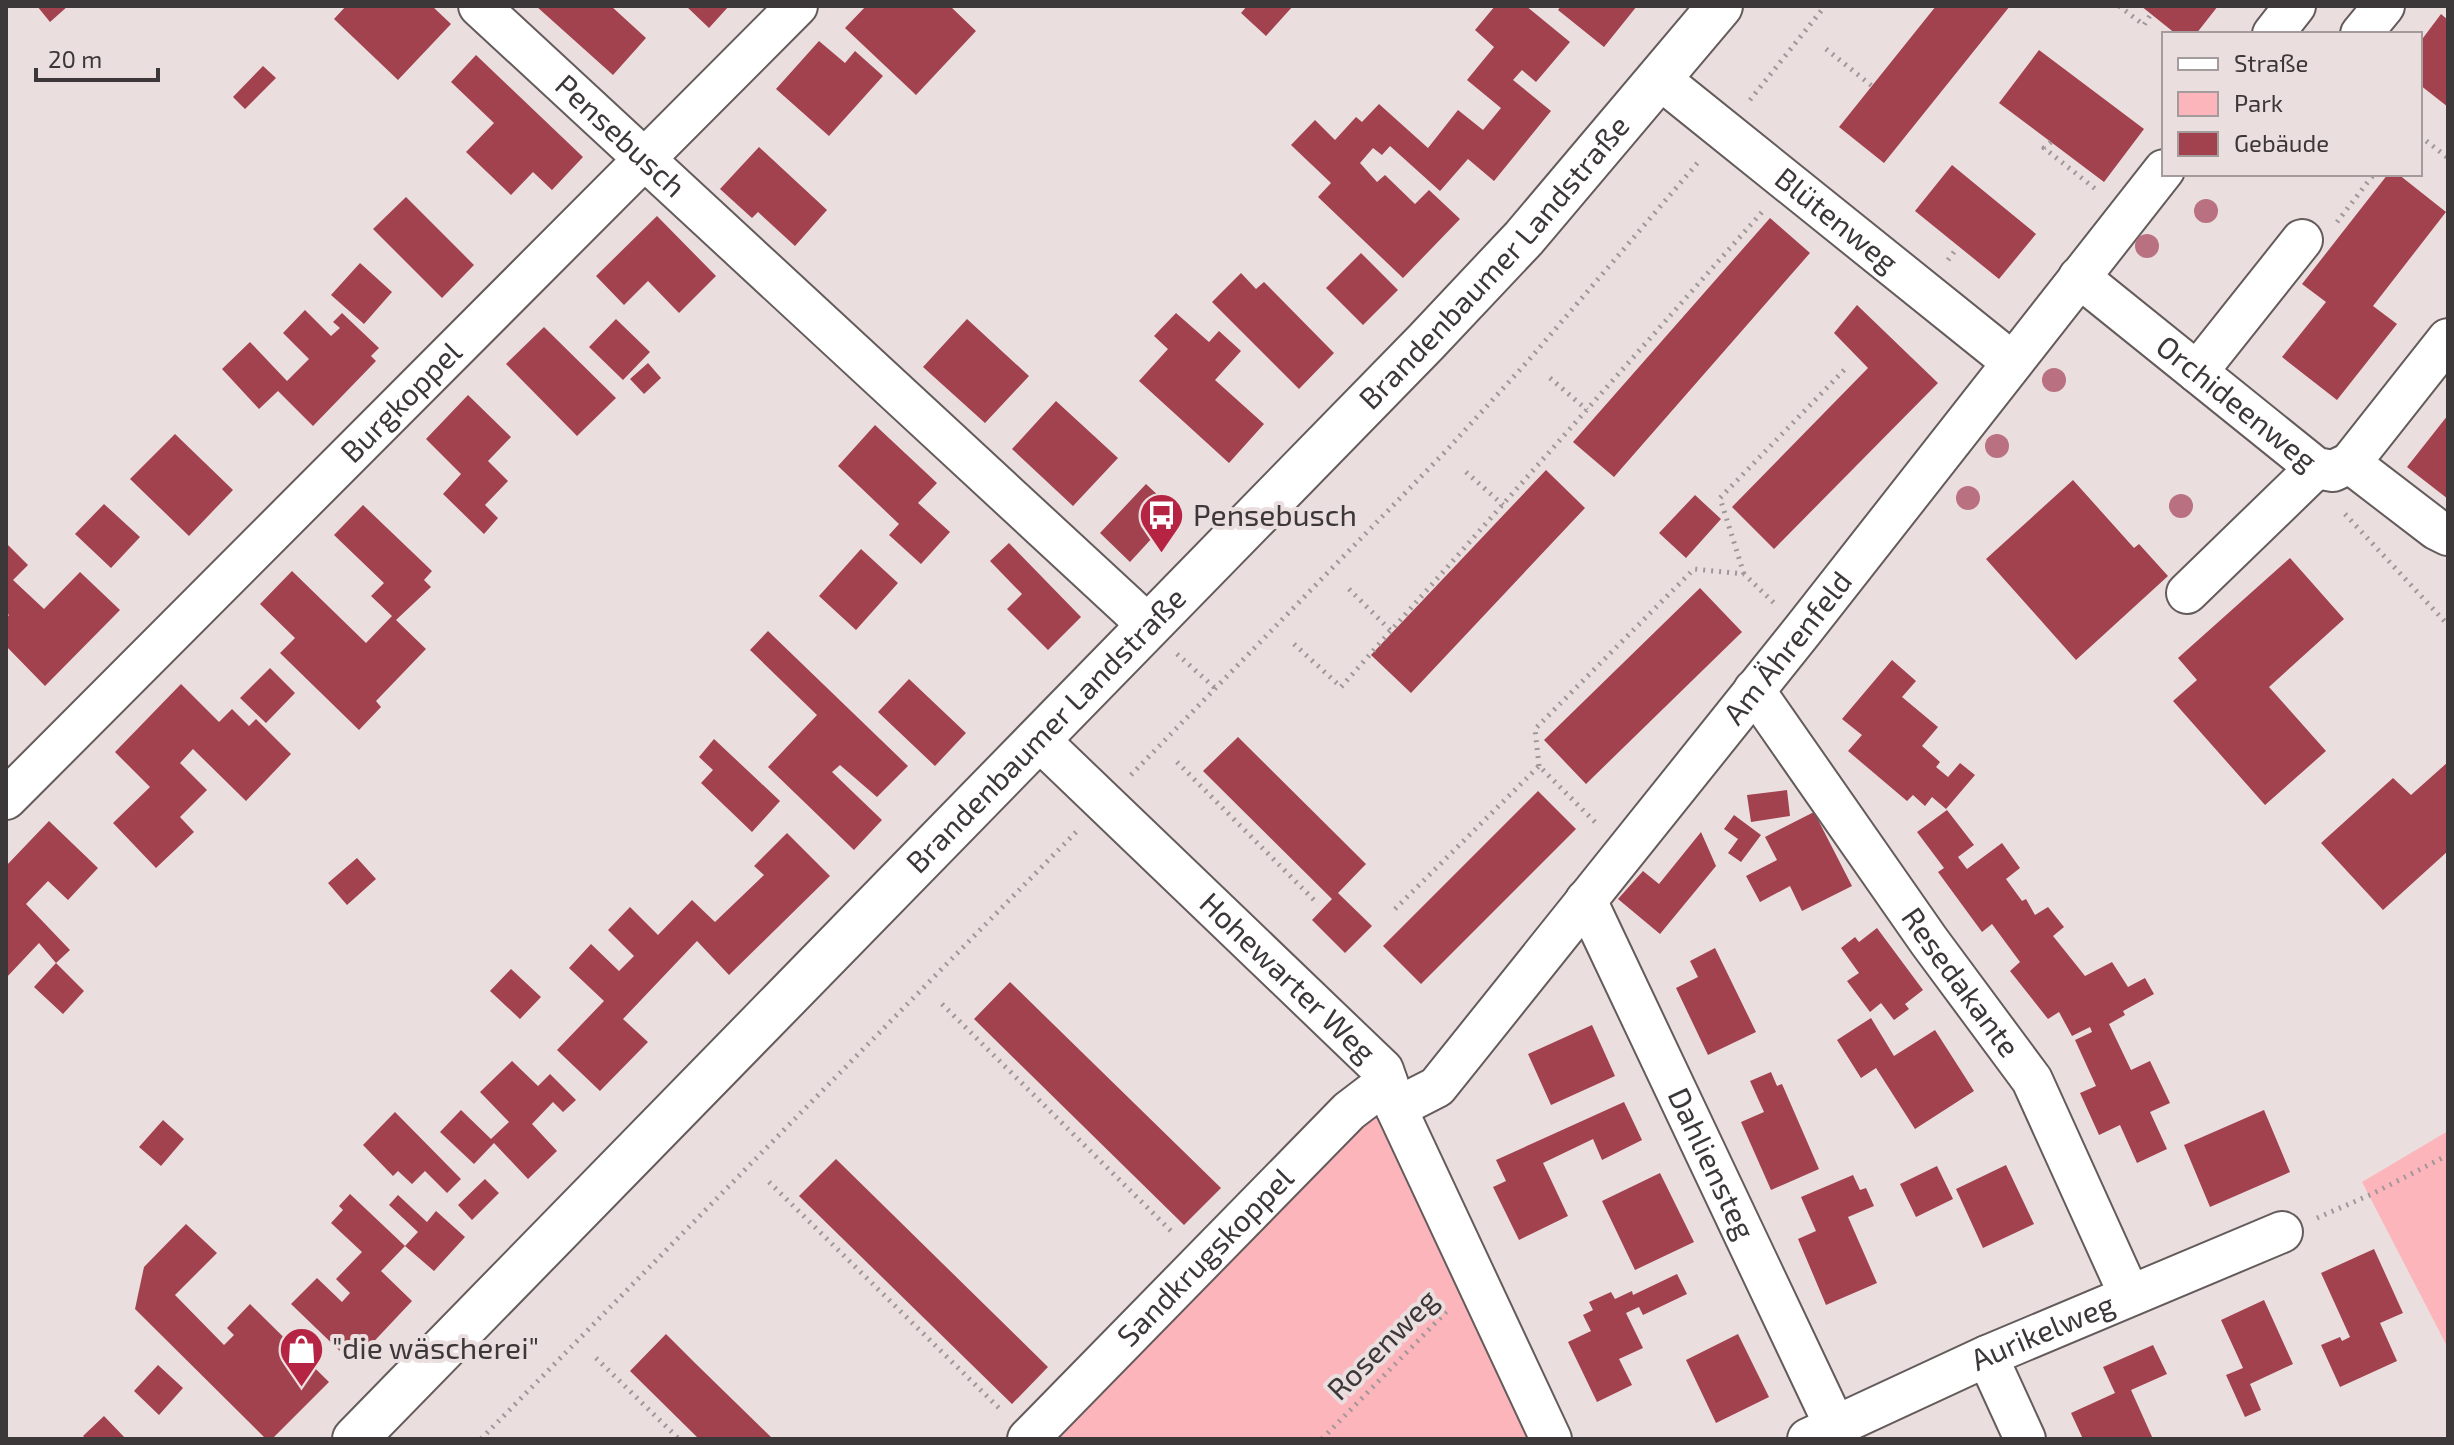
<svg xmlns="http://www.w3.org/2000/svg" width="2454" height="1445" viewBox="0 0 2454 1445" font-family="'Exo 2',sans-serif">
<style>
.green{fill:#fcb5ba}
.building{fill:#a1424e}
.lines{fill:none;stroke-linecap:round;stroke-linejoin:round}
.minor-casing{stroke:#645b5b;stroke-width:44}
.major-casing{stroke:#645b5b;stroke-width:48}
.path{stroke:#a09798;stroke-width:5;stroke-dasharray:2 6;stroke-linecap:butt}
.minor{stroke:#fff;stroke-width:40}
.major{stroke:#fff;stroke-width:44}
.tree{fill:#b97080}
.labels{text-anchor:middle;stroke-width:8;stroke-linejoin:round;paint-order:stroke}
.street-label{font-size:30px;fill:#3c3738;stroke:#eadedf}
.poi-label{font-size:30px;fill:#3c3738;stroke:#eadedf;text-anchor:start}
</style>
<rect width="100%" height="100%" fill="#eadedf"/>
<path class="green" d="M1375,1107L1532,1439H1044Z
M2448,1131V1348L2362,1182Z"/>
<path class="building" d="M37,6H68L50,22Z
M346,6H432L451,24L398,80L334,19Z
M536,6H611L646,38L613,75Z
M686,6H729L709,28Z
M866,6H950L976,31L916,95L845,28Z
M1247,6H1293L1266,36L1241,13Z
M1495,6H1526L1570,42L1536,82L1522,70L1513,80L1551,111L1494,181L1468,159L1440,191L1390,146L1382,155L1373,148L1360,163L1377,182L1385,175L1415,204L1429,190L1460,219L1403,278L1318,197L1331,183L1291,145L1315,120L1335,140L1356,117L1362,122L1379,104L1428,148L1458,110L1483,130L1501,108L1467,80L1494,47L1475,30Z
M1561,6H1637L1604,47L1558,10Z
M1936,6H2010L1884,163L1839,127Z
M2141,6H2218L2196,34H2176Z
M2441,14L2448,20V107L2420,85V42Z
M819,41L845,63L855,51L883,76L829,136L776,89Z
M2039,50L2144,129L2104,182L1999,103Z
M476,55L583,157L552,190L533,172L511,195L466,152L494,123L451,82Z
M263,66L276,78L245,109L233,97Z
M759,147L827,210L795,246L758,212L752,218L720,189Z
M1952,165L2036,234L1999,279L1915,211Z
M2388,174H2398L2446,212L2373,306L2397,324L2337,400L2282,357L2326,302L2302,284Z
M406,197L474,265L442,298L373,229Z
M657,216L716,276L679,313L648,281L624,305L596,276Z
M1770,218L1810,253L1614,477L1573,442Z
M1361,253L1398,290L1363,325L1326,288Z
M360,263L392,292L364,324L331,295Z
M1241,273L1256,289L1264,282L1334,353L1299,389L1212,302Z
M1857,305L1938,383L1774,549L1732,507L1868,368L1834,333Z
M305,310L331,336L340,328L333,322L342,313L379,348L371,356L376,361L313,426L278,391L259,409L222,369L250,342L287,381L309,359L283,333Z
M1176,313L1209,342L1219,331L1241,351L1215,380L1264,424L1229,463L1139,381L1168,349L1154,336Z
M616,319L650,352L623,380L589,347Z
M967,319L1029,376L985,423L923,367Z
M544,327L616,398L577,436L506,364Z
M648,363L661,378L644,394L630,379Z
M468,395L511,437L488,461L508,481L485,505L498,518L484,534L443,494L461,474L426,439Z
M1056,401L1118,458L1073,506L1012,449Z
M2448,415V499L2407,467Z
M875,425L937,483L918,503L950,532L921,564L889,535L899,524L838,466Z
M175,434L233,490L189,536L130,479Z
M1546,470L1585,508L1411,693L1371,655Z
M2073,480L2134,548L2139,544L2168,576L2076,660L1986,559Z
M1146,484L1176,512L1130,562L1100,533Z
M1695,495L1721,519L1686,558L1659,533Z
M104,504L140,537L111,568L75,534Z
M363,505L432,571L424,580L431,587L396,620L426,649L376,701L381,707L359,730L280,653L295,638L260,604L292,571L366,643L392,616L371,596L384,583L334,535Z
M6,543L28,565L13,580L44,609L80,572L120,610L45,686L6,646V618L9,615L6,612Z
M1009,543L1081,617L1048,650L1007,609L1022,594L990,561Z
M861,549L898,583L856,630L819,596Z
M2290,558L2344,619L2269,687L2326,751L2265,805L2173,701L2197,680L2178,658Z
M1700,588L1742,632L1586,784L1544,740Z
M768,631L908,766L877,797L840,765L832,772L882,820L854,850L768,767L817,715L750,650Z
M1892,660L1916,681L1902,697L1938,727L1922,746L1940,762L1936,767L1948,777L1960,763L1975,775L1946,809L1932,797L1925,806L1913,795L1907,801L1848,751L1862,735L1842,719Z
M270,668L295,693L266,723L240,698Z
M909,679L966,733L935,766L878,712Z
M181,684L219,722L232,709L249,726L256,719L291,754L246,801L193,749L180,763L207,790L180,817L194,832L156,868L113,823L150,787L115,752Z
M1238,737L1366,864L1338,893L1372,926L1345,953L1312,920L1332,899L1203,771Z
M714,739L780,801L752,832L701,783L713,770L699,757Z
M2448,762V851L2383,910L2321,843L2393,778L2411,795Z
M1787,790L1790,816L1751,822L1747,795Z
M1538,791L1576,829L1421,984L1383,946Z
M1947,810L1974,845L1958,857L1967,869L2002,843L2020,868L2006,879L2022,901L2026,899L2035,915L2048,907L2064,927L2053,936L2085,976L2112,962L2128,987L2145,978L2154,994L2123,1011L2125,1015L2109,1024L2131,1070L2150,1061L2170,1103L2150,1112L2167,1149L2137,1163L2120,1125L2099,1135L2080,1093L2096,1086L2075,1040L2092,1032L2090,1027L2072,1036L2059,1012L2048,1019L2010,971L2020,962L1992,924L1982,932L1938,872L1944,868L1917,832Z
M1814,812L1852,886L1802,911L1790,886L1760,902L1746,876L1777,860L1765,837Z
M1734,815L1761,835L1741,862L1728,853L1738,839L1724,829Z
M49,821L98,868L68,900L48,881L26,904L70,950L56,963L39,943L6,978V866Z
M1701,832L1716,866L1660,934L1618,899L1643,871L1659,884Z
M787,833L830,876L729,975L697,941L623,1019L648,1042L600,1091L557,1050L604,1001L569,968L591,944L619,971L634,956L608,930L630,907L658,935L692,900L715,922L764,875L754,866Z
M357,858L376,879L347,905L328,883Z
M1877,928L1923,990L1905,1004L1909,1009L1894,1020L1881,1003L1870,1012L1847,981L1859,973L1841,948L1855,937L1859,942Z
M1715,948L1756,1032L1708,1055L1676,988L1698,977L1690,961Z
M56,963L84,991L63,1014L34,987Z
M511,969L541,997L520,1019L490,991Z
M1010,982L1221,1188L1184,1225L974,1019Z
M1871,1018L1894,1056L1935,1030L1974,1091L1915,1129L1876,1068L1861,1078L1837,1040Z
M1592,1025L1615,1076L1551,1105L1528,1054Z
M512,1061L538,1086L550,1074L576,1100L563,1112L553,1102L532,1124L557,1151L528,1179L494,1143L474,1164L440,1132L461,1110L491,1139L509,1122L480,1092Z
M1771,1072L1777,1086L1782,1084L1819,1169L1771,1190L1741,1122L1764,1112L1750,1081Z
M1624,1102L1642,1140L1602,1160L1593,1139L1543,1163L1568,1216L1519,1240L1493,1187L1506,1181L1496,1160Z
M2264,1110L2290,1172L2210,1207L2184,1145Z
M395,1112L461,1179L447,1193L425,1171L412,1184L398,1171L393,1176L363,1145Z
M163,1120L184,1139L161,1166L139,1147Z
M836,1159L1048,1367L1012,1404L799,1196Z
M2006,1165L2034,1224L1983,1248L1956,1189Z
M1937,1166L1953,1199L1916,1217L1900,1184Z
M1660,1173L1694,1242L1635,1270L1602,1201Z
M1853,1175L1860,1190L1866,1188L1874,1206L1848,1217L1877,1283L1826,1305L1798,1239L1816,1231L1801,1197Z
M485,1179L499,1193L472,1220L458,1205Z
M350,1194L405,1246L381,1271L412,1301L364,1352L355,1344L344,1355L291,1304L317,1278L342,1302L350,1293L336,1279L362,1252L331,1223L343,1210L339,1206Z
M398,1195L427,1222L436,1211L465,1237L434,1271L405,1246L418,1232L389,1205Z
M186,1224L217,1253L175,1295L224,1345L234,1335L227,1328L250,1304L329,1382L272,1439H266L135,1309L144,1267Z
M2374,1249L2403,1313L2380,1323L2397,1361L2340,1387L2321,1345L2340,1337L2342,1341L2350,1337L2321,1273Z
M1677,1274L1687,1294L1643,1315L1639,1307L1626,1313L1643,1348L1619,1359L1632,1385L1597,1402L1568,1342L1591,1331L1583,1315L1593,1310L1589,1302L1611,1292L1615,1299L1632,1291L1633,1295Z
M2264,1300L2293,1364L2250,1384L2261,1410L2245,1417L2226,1375L2243,1368L2221,1320Z
M666,1334L696,1364L773,1439H699L630,1371Z
M1738,1334L1769,1397L1716,1423L1686,1360Z
M2153,1345L2167,1374L2131,1390L2153,1439H2083L2071,1413L2115,1393L2103,1367Z
M158,1365L183,1388L159,1415L134,1391Z
M104,1416L126,1439H86L83,1436Z"/>
<g class="lines">
<defs>
<g id="minor">
<path id="s1" d="M479,6L1149,626"/>
<path d="M2273,34L2295,6"/>
<path d="M2361,34L2384,6"/>
<path id="s2" d="M1660,79L2012,362"/>
<path id="s3" d="M2079,277L2316,468L2333,471L2350,463L2448,339"/>
<path d="M2197,372L2302,240"/>
<path d="M2350,463L2436,529L2448,535"/>
<path d="M2187,593L2316,468"/>
<path id="s4" d="M1754,690L1929,941L2032,1080L2129,1294"/>
<path id="s5" d="M1039,740L1383,1070L1396,1108L1551,1439"/>
<path id="s6" d="M6,799L797,6"/>
<path id="s7" d="M1586,900L1835,1426"/>
<path id="s8" d="M1396,1108L1437,1087L1803,630L2164,170"/>
<path d="M1987,1356L2025,1439"/>
<path id="s9" d="M1028,1439L1349,1111L1387,1082"/>
<path id="s10" d="M1808,1439L1987,1356L2282,1232"/>
</g>
<g id="major">
<path id="s11" d="M355,1439L1426,342L1524,238L1720,6"/>
</g>
</defs>
<use href="#minor" class="minor-casing"/>
<use href="#major" class="major-casing"/>
<path class="path" d="M2119,6L2144,25L2151,14
M1826,49L1872,86
M1750,100L1825,6
M2420,136L2448,158
M2051,142L2044,148L2098,191
M2337,222L2374,174
M1948,260L1957,248
M1550,378L1587,410
M1466,472L1503,505
M2345,514L2448,625
M1744,574L1720,498L1848,366
M1349,589L1391,631
M1294,644L1341,687L1762,212
M1177,654L1215,688
M1177,762L1318,904
M1539,766L1535,729L1694,569L1744,574L1774,603
M1131,775L1445,452L1528,361L1700,160
M1395,909L1539,766L1596,823
M942,1004L1173,1233
M769,1182L1002,1411
M2317,1218L2372,1194L2448,1155
M596,1358L679,1439
M481,1439L1077,831
M1322,1439L1447,1311"/>
<use href="#minor" class="minor"/>
<use href="#major" class="major"/>
</g>
<g class="tree">
<circle cx="2206" cy="211" r="12"/>
<circle cx="2147" cy="246" r="12"/>
<circle cx="2054" cy="380" r="12"/>
<circle cx="1997" cy="446" r="12"/>
<circle cx="1968" cy="498" r="12"/>
<circle cx="2181" cy="506" r="12"/>
</g>
<defs>
<symbol id="bus-pin" viewBox="-11 -11 22 30"><path d="M0 17L-7.5 6A9.5 9.5 0 1 1 7.5 6Z" fill="#b62444" stroke="#eadedf"/><path d="M-5-6H5V4H4V6H2V4H-2V6H-4V4H-5ZM-3.5-4V0h7V-4ZM-3.5 1.2v1.5H-2V1.2ZM2 1.2v1.5H3.5V1.2Z" fill="#fff"/></symbol>
<symbol id="shop-pin" viewBox="-11 -11 22 30"><path d="M0 17L-7.5 6A9.5 9.5 0 1 1 7.5 6Z" fill="#b62444" stroke="#eadedf"/><path d="M-5-2.5h2.3a2.7 3.5 0 0 1 5.4 0H5L5.5 6h-11ZM-1.5-2.5h3a1.5 2.3 0 0 0-3 0Z" fill="#fff"/></symbol>
</defs>
<g fill-rule="evenodd">
<use href="#bus-pin" x="1136" y="490" width="51" height="69"/>
<use href="#shop-pin" x="276" y="1324" width="51" height="69"/>
</g>
<g class="labels">
<g class="street-label">
<text dy="10" stroke="none"><textPath href="#s1" startOffset="192">Pensebusch</textPath></text>
<text dy="10" stroke="none"><textPath href="#s2" startOffset="226">Blütenweg</textPath></text>
<text dy="10" stroke="none"><textPath href="#s11" startOffset="1638">Brandenbaumer Landstraße</textPath></text>
<text dy="10" stroke="none"><textPath href="#s3" startOffset="202">Orchideenweg</textPath></text>
<text dy="10" stroke="none"><textPath href="#s6" startOffset="560">Burgkoppel</textPath></text>
<text dy="10" stroke="none"><textPath href="#s8" startOffset="608">Am Ährenfeld</textPath></text>
<text dy="10" stroke="none"><textPath href="#s11" startOffset="990">Brandenbaumer Landstraße</textPath></text>
<text dy="10" stroke="none"><textPath href="#s5" startOffset="344">Hohewarter Weg</textPath></text>
<text dy="10" stroke="none"><textPath href="#s4" startOffset="358">Resedakante</textPath></text>
<text dy="10" stroke="none"><textPath href="#s7" startOffset="292">Dahliensteg</textPath></text>
<text dy="10" stroke="none"><textPath href="#s9" startOffset="254">Sandkrugskoppel</textPath></text>
<text dy="10" stroke="none"><textPath href="#s10" startOffset="258">Aurikelweg</textPath></text>
<text transform="translate(1383 1345) rotate(-45)" y="10">Rosenweg</text>
</g>
<g class="poi-label">
<text x="1193" y="526">Pensebusch</text>
<text x="332" y="1359">"die wäscherei"</text>
</g>
</g>
<rect width="2454" height="1445" fill="none" stroke="#3c3738" stroke-width="16"/>
<rect x="2162" y="32" width="260" height="144" fill="#eadedf" stroke="#a49b9c" stroke-width="2"/>
<rect x="2178" y="58" width="40" height="12" fill="#ffffff" stroke="#a49b9c" stroke-width="2"/>
<text x="2234" y="72" font-size="24" fill="#3c3738">Straße</text>
<rect x="2178" y="92" width="40" height="24" fill="#fcb5ba" stroke="#a49b9c" stroke-width="2"/>
<text x="2234" y="112" font-size="24" fill="#3c3738">Park</text>
<rect x="2178" y="132" width="40" height="24" fill="#a1424e" stroke="#a49b9c" stroke-width="2"/>
<text x="2234" y="152" font-size="24" fill="#3c3738">Gebäude</text>
<path d="M36 68v12h122v-12" fill="none" stroke="#3c3738" stroke-width="4"/>
<text x="48" y="68" font-size="24" fill="#3c3738" stroke="#eadedf" stroke-width="6" paint-order="stroke">20 m</text>
</svg>
